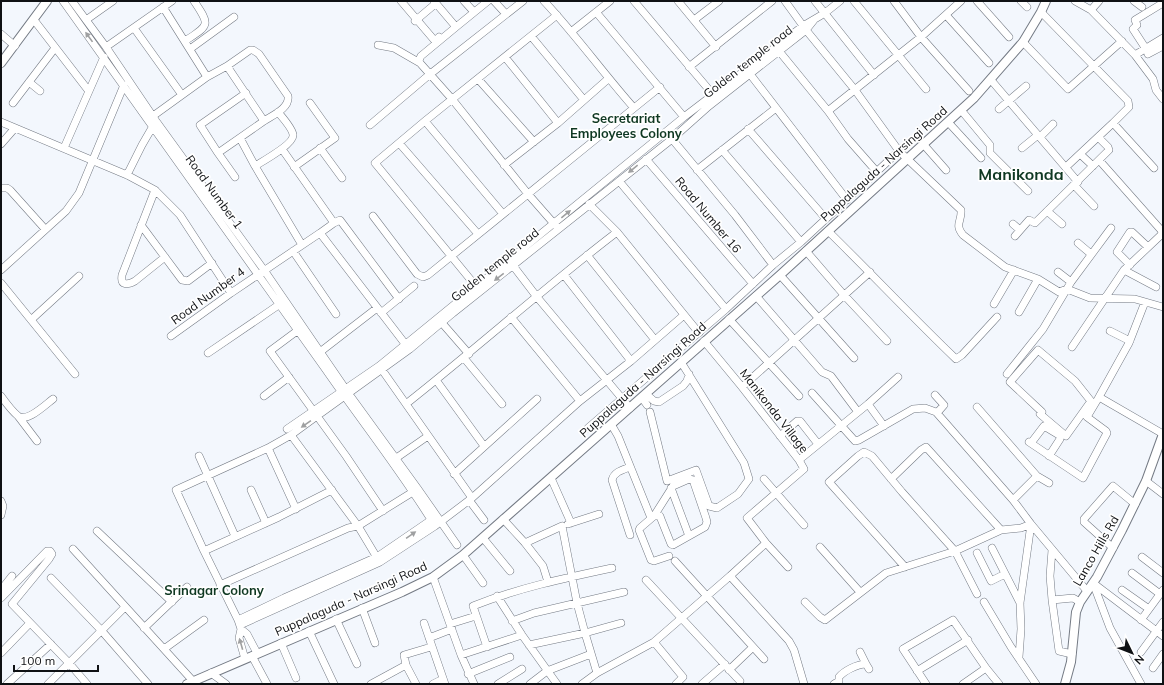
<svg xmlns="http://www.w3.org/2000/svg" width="1164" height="685" viewBox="0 0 1164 685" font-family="Mulish,sans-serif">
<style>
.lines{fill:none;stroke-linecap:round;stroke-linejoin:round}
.minor-casing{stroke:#747a84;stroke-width:8}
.tertiary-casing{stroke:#747a84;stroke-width:10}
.minor{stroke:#fff;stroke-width:7}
.tertiary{stroke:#fff;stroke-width:8}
.oneway{fill:#9fa0a1}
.labels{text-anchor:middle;stroke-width:3.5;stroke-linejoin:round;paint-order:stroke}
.street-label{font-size:12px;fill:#0f1114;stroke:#fff}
.neighbourhood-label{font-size:13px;font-weight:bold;fill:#0f3822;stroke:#fff}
.district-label{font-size:16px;font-weight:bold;fill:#0f3822;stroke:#fff}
</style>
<rect width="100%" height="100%" fill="#f3f7fd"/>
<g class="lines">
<defs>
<path id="minor" d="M63,1C151,123 239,246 326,370C362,422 402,472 435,526
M72,1L106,47L156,121L264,270L349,394L418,489L457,545
M401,1L435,41L439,37
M434,1L456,27L421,56L419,60L420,63L452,99L528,194L556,226
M464,1L474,12
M494,1L506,14
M544,1C576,35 603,73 634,108
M634,1L716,98
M678,1L716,47
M785,1L806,30L855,90L899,151L961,210C962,222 954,224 963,235L1005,267L1038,279L1059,292L1067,289L1090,298L1135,299L1163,307
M815,1L874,75
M854,1L926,89
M894,1L921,37L969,91
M977,1L1009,37
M1021,1L1027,7
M1075,1L1091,10L1135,55L1153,79L1156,90L1163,99
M1134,1L1142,7
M163,7L207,77L227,66
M1091,10L1099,1
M596,12L684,117
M1041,12L1128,101L1129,107L1113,123L1154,168
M946,15L989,63
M34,20L88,90
M86,20L113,1
M694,20L719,1
M415,21L434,5
M456,27L488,1
M134,28L182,95
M571,32L610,1
M1,34L15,46
M531,36L584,100
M185,41C209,25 211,26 194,1
M1023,42L1068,89L1122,41
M378,45L394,48L420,63
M106,47L172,1
M190,49L234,17
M1146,49L1133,29L1137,25L1135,20L1163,3
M250,50H253L259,54L288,96C290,108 273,115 264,121L227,66Z
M779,51L828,111L848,139L877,172
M1148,54L1163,46
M1135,55L1163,38
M505,57L558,123
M689,67L772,1
M750,74L847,200
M478,79L534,142
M991,80L1078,182
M29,82L40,91
M13,103L55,48
M999,109L1026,86
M961,110L990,145V153L1028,191
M828,111L921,37L961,1
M153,116L207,77
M425,121L503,214
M1,122L127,175L155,190L180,215L231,293
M948,122L981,158
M370,125L429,75L523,1
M748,129L826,219
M1040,137L1053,124
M240,138L255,166C263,161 294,144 293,135C293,129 282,117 278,112
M672,139L735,215L773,265
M399,143L478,234
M1,144L15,128
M924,145L946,170
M64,148L104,57
M320,148L342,178
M1022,148L1038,135
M282,149L334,223L320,233
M722,150L801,242
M218,153L264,121
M1080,154L1093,166
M646,159L753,284
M504,165L558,123L608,79
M255,166L302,245
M294,167L335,138L310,103
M1066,167L1098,137
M697,170L776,108
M127,175L142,145L153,126
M235,177L218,153L200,125L246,93
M1074,185L1094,206
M1,188H7L10,190L45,229
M155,190L122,275C120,286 128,285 135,281L165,257
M589,204L617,232L699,333
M1047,211L1062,224
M373,216L417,274L423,277L428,275L660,87
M334,223L340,220L399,299
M1013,224L1020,230
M141,225L182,280L188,281L212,263
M828,231C871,273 912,317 956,359L962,355L997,317
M1015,236L1029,220L1035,223L1109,150L1108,147L1098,137L1113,123
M1078,243L1091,254
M293,251L336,314
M806,251L844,295L887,341
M587,255L655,340
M511,263L537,297L630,408
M1130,265L1117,252L1130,232H1132L1148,247
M1,270L66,211L79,193L124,85
M1124,270L1156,287
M1058,272L1071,282
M564,275L631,361
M780,275L854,358
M1,283L75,374
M479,290L375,163L425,121L557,15
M756,296L822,372L831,376L858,412
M994,304L1014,270
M726,309L773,265L801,242L899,151
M1019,312L1038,279
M381,313L414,286
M511,317L580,401
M32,319L79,276
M729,319L799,396
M442,323L469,354
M301,328L270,351L346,456L383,511
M1110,331L1130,341
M171,336L231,293L320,233L406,345
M704,341L742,387L799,460L804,469L747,518L766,543L788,567
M1072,347L1124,270L1161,235L1162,233L1161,230L1099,160
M320,352L377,308
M208,353L283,302
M464,358L502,404
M380,367L472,498
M1007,374L1043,329L1071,282L1111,228
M436,380L484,446
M742,387L870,272
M812,393L855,441L859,440L913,409L925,408L936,412L1013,500L1031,524L1087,591
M646,394L654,401L659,402L683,386L687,381L689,374
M935,395L944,405L937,413
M1,396C6,403 12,411 18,416C27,423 45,405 53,399
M264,396L289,377
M1099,397L1129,343L1145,302
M642,398L647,405
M1091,401L1066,436L1040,414L1042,412L1010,382L1038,350L1075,381L1094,405
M406,404C477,348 545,287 617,232
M868,404L884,426
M977,407L1037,476L1049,483
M650,412L667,481L696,470L709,506L717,508L738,494L749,479L744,463L681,362
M18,416L37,441
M611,424L618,436L651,518
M588,428L726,309L619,181
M287,429L379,366L684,117L803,26L825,13L840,1
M291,435L358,526L379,561
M780,436L797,421H800L818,444
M1029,442L1083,478L1107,433L1106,431L1087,417L1099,397L1163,434
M1031,443L1044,426L1059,435L1060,437V439L1049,456
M268,448L296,509
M199,456L235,536
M799,460L868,404L898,377
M392,461L428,436
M454,474L537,399
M551,478L571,523
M764,479L804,525
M891,479L921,450L926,447L1001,530
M1146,481L1163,494
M671,488L689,536
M251,490L266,523
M469,500L484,520
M1013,500L1037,476
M1,501L3,506L1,515
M654,516H660L661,519L671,544L673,545L705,527L707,522L706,518L693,480L689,479L673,486L654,516L640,528L639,530L651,560L654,561L669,556
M503,519L525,543
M568,524L599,514
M97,531L172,602
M630,535L612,480C614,472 622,470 630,467
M483,538L510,571
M820,547L860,592
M992,548L1020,603
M1113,548L1084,522V519L1113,486L1135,504
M73,549L193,681
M1052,550L1050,576L1052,600L1073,598L1080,602
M204,551L279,517L332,490
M977,553L991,581L1005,574
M463,555L483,583
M1142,557L1163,573
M675,561L764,659
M905,567L829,482L858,456L864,452L872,456L902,492L955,551L977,594
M1132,573L1160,594
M730,576L789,641L794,650L804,684
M433,577L461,655L474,684
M51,578L101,630L148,684
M646,580L740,681
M548,582L543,566L525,543L562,526L577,603L585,633L597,673
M1093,583L1110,628L1141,684
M1093,583L1163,636
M220,585L348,528L358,526L416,490
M1,590L12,576
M1122,590L1149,609
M497,596L522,635L557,684
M1,598L47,551H50L52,554L49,559L12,604L69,663L87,684
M1052,600L1059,651L1072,654
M805,602L820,617L825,620L886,573L955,551L1001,530L1021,528L1031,524L1020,603L1021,629L1019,657
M984,602L1011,647L1036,684
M362,608L375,643
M336,619L357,664
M238,620L284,598L377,557L434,518
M1141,620L1163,590
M512,621L534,613L624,592
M424,623L445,684
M450,624L476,616
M240,625L380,562L435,526L472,498L580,401L631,361L684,315
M144,628L187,587
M241,629L239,638L245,659
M309,631L334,684
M429,638L452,629
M281,643L296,678
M529,645L585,633L621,623
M487,647L473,606C518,588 565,578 612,568
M164,649L204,620
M860,652L866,664
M1141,652L1163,622
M1,653L30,623
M257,653L247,634L241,629L238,620L204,551L176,490L268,448L291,435L317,416L410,349L453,313L672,139L709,106L806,30L814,20
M461,655L522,635
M252,656L267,684
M1153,668L1163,654
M729,670L753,647
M917,671L968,640
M211,673L226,684
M468,674L510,657
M7,684L51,644
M48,684L125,607
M371,684L406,665
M416,684L406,665L404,655L431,647
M433,684L443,679
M498,684L522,669
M530,684L547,671L591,654
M582,684L597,673L654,642
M676,684L683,677L654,642L730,576L766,543
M702,684L725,664
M834,684L839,681V677C844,671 857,664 866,664L869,669
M926,684L903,649L953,620L986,668L999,684
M963,684L986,668"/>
<path id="tertiary" d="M1,63L47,1
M187,684L402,592L433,577L463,555L780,275L974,98L1023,42L1041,12L1046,1
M1065,684L1071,662L1076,612L1080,602L1097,577L1122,530L1146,481L1163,434"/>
</defs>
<use href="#minor" class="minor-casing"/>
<use href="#tertiary" class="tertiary-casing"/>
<use href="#minor" class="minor"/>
<use href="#tertiary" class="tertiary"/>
</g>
<defs><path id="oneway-solid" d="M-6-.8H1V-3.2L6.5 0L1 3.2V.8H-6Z"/></defs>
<g class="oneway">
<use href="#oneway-solid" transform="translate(89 37) rotate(-126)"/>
<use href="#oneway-solid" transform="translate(633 169) rotate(141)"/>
<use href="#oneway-solid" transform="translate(566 214) rotate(-39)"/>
<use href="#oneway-solid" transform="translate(499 277) rotate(142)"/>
<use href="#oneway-solid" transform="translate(306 424) rotate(145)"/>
<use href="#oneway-solid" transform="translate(411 535) rotate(-35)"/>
<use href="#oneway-solid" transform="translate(241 644) rotate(-106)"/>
</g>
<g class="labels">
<g class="street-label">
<text transform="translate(748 62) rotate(-38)" y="4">Golden temple road</text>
<text transform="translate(884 164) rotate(-42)" y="4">Puppalaguda - Narsingi Road</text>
<text transform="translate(214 192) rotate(54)" y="4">Road Number 1</text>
<text transform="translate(708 215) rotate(50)" y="4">Road Number 16</text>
<text transform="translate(495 265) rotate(-39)" y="4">Golden temple road</text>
<text transform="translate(208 296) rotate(-36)" y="4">Road Number 4</text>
<text transform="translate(643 380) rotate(-42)" y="4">Puppalaguda - Narsingi Road</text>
<text transform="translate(774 411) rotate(52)" y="4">Manikonda Village</text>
<text transform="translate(1096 551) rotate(-60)" y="4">Lanco Hills Rd</text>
<text transform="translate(351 599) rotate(-24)" y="4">Puppalaguda - Narsingi Road</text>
</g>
<g class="neighbourhood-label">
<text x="626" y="123">Secretariat<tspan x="626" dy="15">Employees Colony</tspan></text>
<text x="214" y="595">Srinagar Colony</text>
</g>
<g class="district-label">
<text x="1021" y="180">Manikonda</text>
</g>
</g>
<rect width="1164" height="685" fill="none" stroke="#0f1114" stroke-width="4"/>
<g transform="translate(1132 653) rotate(133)" stroke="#ffffff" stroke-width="3" paint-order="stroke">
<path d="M0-3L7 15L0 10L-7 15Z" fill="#0f1114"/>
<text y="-6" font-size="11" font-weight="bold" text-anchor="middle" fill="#0f1114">N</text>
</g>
<path d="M14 665v6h84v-6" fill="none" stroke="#0f1114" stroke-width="2"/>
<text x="20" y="665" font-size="12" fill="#0f1114" stroke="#ffffff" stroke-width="3" paint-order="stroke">100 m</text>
</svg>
